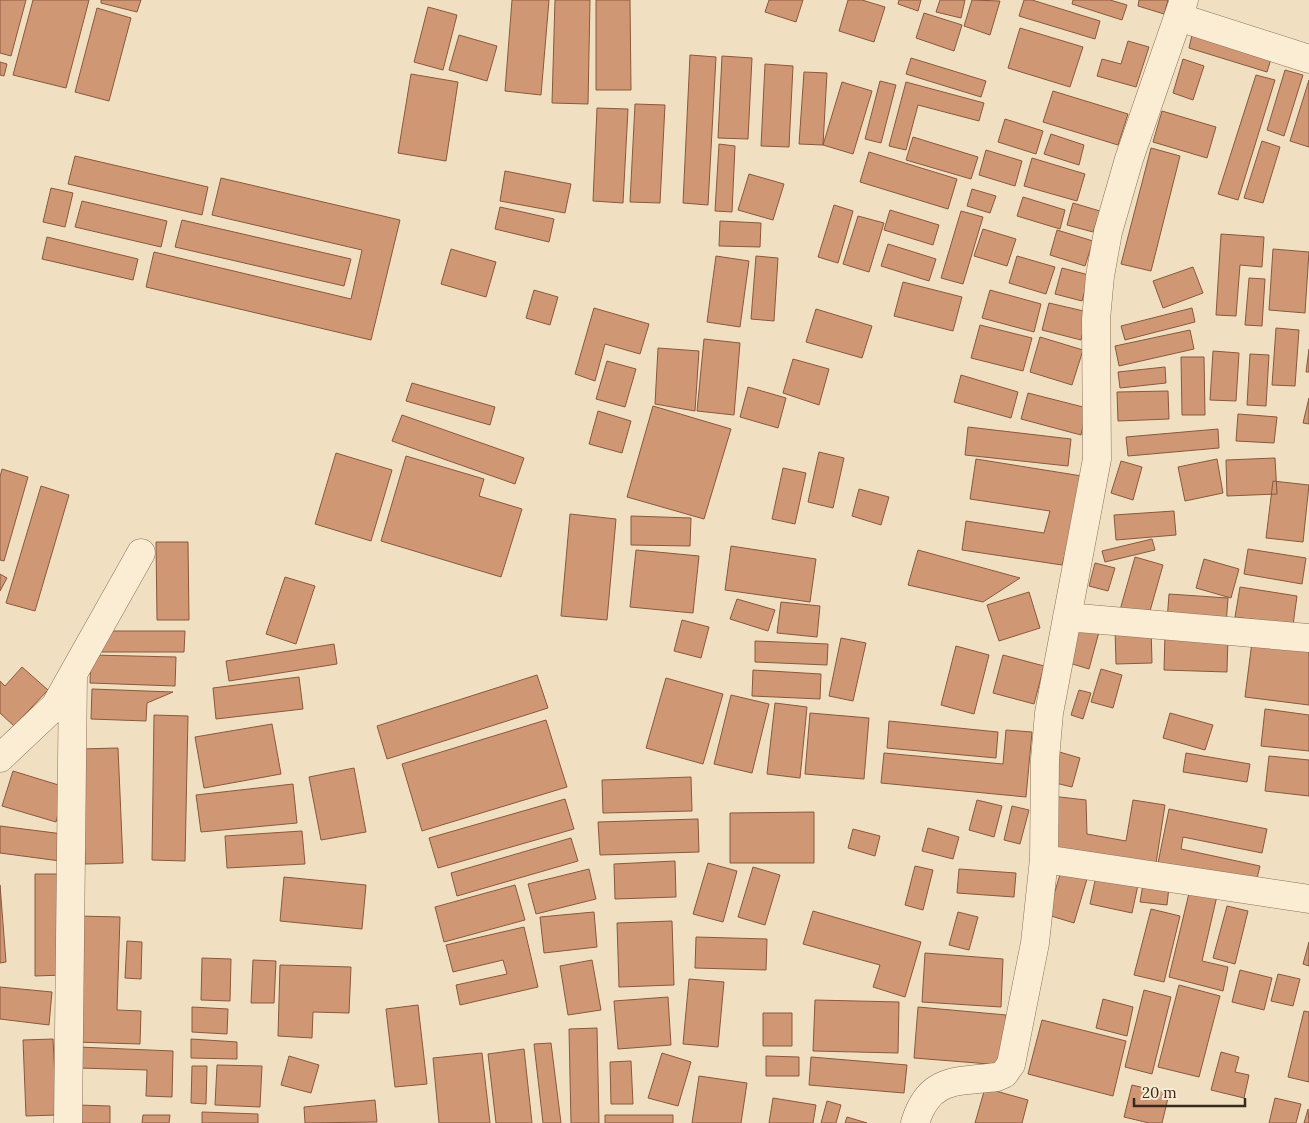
<svg xmlns="http://www.w3.org/2000/svg" width="1309" height="1123" viewBox="0 0 1309 1123" font-family="Lora,serif">
<style>
.building{fill:#d09775;stroke:#8a583c}
.lines{fill:none;stroke-linecap:round;stroke-linejoin:round}
.minor-casing{stroke:#8a7057;stroke-width:29}
.minor{stroke:#faedd4;stroke-width:28}
</style>
<rect width="100%" height="100%" fill="#f0e0c1"/>
<path class="building" d="M0,0H26L11,56L0,53Z
M33,0H89L66,88L13,75Z
M101,0H141L137,12L101,3Z
M512,0H549L541,95L505,91Z
M555,0H590L588,104L552,103Z
M596,0H630L631,90H596Z
M769,0H803L796,22L765,12Z
M848,0H862L885,7L874,42L839,31Z
M899,0H921L918,11L898,4Z
M940,0H965L961,18L936,12Z
M972,0L1000,1L990,35L964,26Z
M1024,0H1032L1100,21L1095,39L1019,16Z
M1073,0H1110L1127,5L1122,20L1072,4Z
M1139,0H1168L1164,14L1138,6Z
M428,7L457,15L443,70L414,62Z
M97,8L131,18L109,101L75,92Z
M924,13L962,25L954,51L916,38Z
M1020,28L1083,47L1070,87L1008,68Z
M459,35L497,46L487,81L449,70Z
M1192,35L1271,59L1267,72L1189,48Z
M1128,41L1149,47L1136,87L1097,76L1102,59L1121,64Z
M690,55L716,57L708,205L683,203Z
M722,56L752,58L748,139L718,138Z
M911,58L986,81L981,97L906,74Z
M1183,59L1204,66L1193,100L1173,93Z
M0,62L7,64L4,76L0,75Z
M765,64L793,66L789,147L761,146Z
M1285,70L1303,75L1284,136L1267,130Z
M804,72L827,73L823,145L799,144Z
M411,74L458,82L446,161L398,153Z
M1256,75L1275,80L1238,200L1218,194Z
M1309,80V147L1290,141Z
M880,81L896,85L881,143L865,139Z
M842,82L872,91L853,154L823,145Z
M906,82L984,103L979,121L918,105L906,150L889,146Z
M1053,91L1128,114L1118,145L1043,122Z
M635,104L665,105L660,203L630,202Z
M597,108L628,109L623,203L593,201Z
M1162,111L1216,127L1207,158L1153,142Z
M1005,119L1043,131L1036,154L998,142Z
M1051,134L1084,145L1079,165L1044,154Z
M913,137L978,157L971,179L906,160Z
M1262,141L1280,147L1263,203L1244,198Z
M719,144L735,146L732,212L715,211Z
M1151,148L1180,156L1151,271L1121,264Z
M986,150L1022,161L1015,186L979,175Z
M869,152L957,179L948,209L860,182Z
M75,156L208,187L202,215L68,184Z
M1032,158L1085,174L1077,201L1024,186Z
M505,171L571,184L565,213L500,201Z
M749,174L784,184L773,220L738,210Z
M221,178L400,220L371,340L146,287L154,252L351,299L362,250L212,215Z
M51,188L73,193L65,227L43,222Z
M972,189L996,196L990,213L967,206Z
M1023,197L1065,210L1060,229L1017,216Z
M82,201L167,221L161,247L75,227Z
M1073,203L1100,211L1093,232L1067,225Z
M834,205L853,211L838,263L818,257Z
M500,207L554,219L549,242L495,229Z
M890,210L939,225L933,245L884,230Z
M961,211L983,217L963,284L941,278Z
M858,216L884,223L869,272L843,264Z
M182,220L351,259L344,286L175,247Z
M720,221L761,223L760,247L719,246Z
M983,229L1016,239L1007,266L974,256Z
M1057,230L1093,241L1085,266L1050,255Z
M1221,234L1264,237L1262,267L1240,265L1236,316L1216,315Z
M47,237L138,259L133,280L42,259Z
M888,244L936,259L929,281L881,266Z
M451,249L496,262L486,297L441,284Z
M1273,249L1309,252L1305,313L1269,310Z
M716,256L749,261L740,327L707,322Z
M756,256L778,258L774,321L751,319Z
M1017,256L1055,267L1046,294L1009,283Z
M1193,267L1203,293L1163,308L1153,281Z
M1062,268L1089,275L1082,301L1055,294Z
M1249,278L1265,279L1262,326L1245,325Z
M903,282L962,297L953,331L894,316Z
M534,290L558,297L550,325L526,318Z
M990,290L1041,304L1034,332L982,318Z
M1049,303L1088,312L1081,340L1042,330Z
M594,308L649,324L640,354L605,344L595,381L575,374Z
M1192,308L1195,322L1125,340L1121,326Z
M816,309L872,326L862,358L806,342Z
M980,325L1032,338L1023,371L971,358Z
M1276,328L1299,330L1295,386L1272,385Z
M1190,330L1194,349L1119,366L1115,346Z
M1040,337L1083,350L1072,385L1030,372Z
M704,339L740,343L734,415L697,411Z
M658,348L699,351L695,411L655,404Z
M1309,349V372H1306Z
M1213,351L1239,353L1236,401L1210,400Z
M1250,354L1269,355L1266,406L1247,405Z
M1181,357H1204L1205,415H1182Z
M793,359L829,369L819,405L783,393Z
M607,361L636,369L625,407L596,399Z
M1165,367L1166,383L1120,388L1118,372Z
M961,375L1018,392L1011,418L954,402Z
M412,383L495,407L490,425L406,401Z
M748,387L786,398L778,428L740,417Z
M1168,391L1169,419L1118,421L1117,392Z
M1028,393L1087,408L1081,435L1021,419Z
M1309,398V424L1303,423Z
M653,406L731,429L704,519L627,497Z
M598,411L631,421L622,453L589,444Z
M1238,414L1277,417L1274,443L1236,441Z
M402,415L524,458L515,484L392,441Z
M968,427L1071,439L1068,466L965,455Z
M1218,429L1219,448L1128,456L1126,437Z
M819,452L844,458L833,508L808,502Z
M336,453L392,470L371,541L315,524Z
M406,456L484,479L479,496L522,509L501,577L381,541Z
M1275,458L1277,494L1227,496L1226,460Z
M976,459L1088,477L1062,565L962,550L966,521L1044,533L1050,511L970,499Z
M1217,459L1223,493L1185,501L1178,467Z
M1121,461L1142,467L1133,500L1111,493Z
M783,468L806,473L795,524L772,519Z
M2,469L28,477L4,561L0,560V477Z
M1273,481L1309,485L1303,542L1266,538Z
M41,486L69,495L35,611L6,603Z
M859,489L889,497L881,525L852,516Z
M1174,511L1176,535L1116,540L1114,515Z
M570,514L616,519L607,620L561,616Z
M631,516L691,518L690,546L631,545Z
M1152,539L1155,550L1105,562L1102,551Z
M156,542H188L189,620H157Z
M731,546L816,559L810,602L725,590Z
M1248,549L1306,558L1302,584L1244,574Z
M636,550L699,556L693,613L630,607Z
M918,550L1020,578L983,602L908,585Z
M1135,557L1163,565L1148,618L1120,610Z
M1204,559L1239,569L1231,598L1196,588Z
M1095,563L1115,568L1108,591L1089,586Z
M0,574L7,578L0,591Z
M285,577L315,586L296,644L266,634Z
M1240,587L1297,596L1293,625L1235,617Z
M1029,592L1040,628L999,641L987,605Z
M1169,594L1228,598L1226,625L1167,621Z
M737,599L775,610L768,631L730,619Z
M781,602L820,606L817,637L777,633Z
M682,620L709,627L701,658L674,651Z
M1077,626L1099,632L1089,669L1066,662Z
M1151,627L1152,663L1116,664L1115,629Z
M101,631H185L184,652H101Z
M1165,634L1228,636L1227,672L1164,670Z
M841,638L866,643L853,701L829,696Z
M755,641L828,644L827,665L755,662Z
M1252,642L1309,649V705L1245,697Z
M334,644L337,664L229,681L226,661Z
M956,646L989,655L974,714L941,705Z
M91,655L176,657L175,686L90,683Z
M1003,655L1044,666L1034,704L993,693Z
M22,667L48,690L14,726L0,713V681L5,686Z
M1101,669L1122,675L1113,708L1091,702Z
M753,670L821,674L820,699L752,696Z
M537,675L548,708L387,759L377,726Z
M299,677L303,709L216,719L213,688Z
M666,678L723,694L703,764L646,748Z
M92,689L173,692L147,703L146,721L91,719Z
M1079,690L1091,693L1083,719L1071,715Z
M731,695L769,704L752,773L714,764Z
M775,703L807,707L800,778L767,774Z
M1265,709L1309,715V751L1261,746Z
M810,713L869,718L864,779L805,774Z
M1170,713L1213,725L1205,750L1163,738Z
M154,715L188,716L185,861L152,860Z
M546,720L567,787L422,831L402,764Z
M889,721L998,732L996,758L887,748Z
M272,724L281,774L204,788L195,737Z
M1006,730L1032,732L1026,797L881,783L884,753L1003,764Z
M118,748L123,863L85,864L81,749Z
M1056,751L1080,758L1072,787L1047,781Z
M1186,753L1250,764L1247,782L1183,772Z
M1269,756L1309,760V796L1265,791Z
M354,768L366,832L321,840L309,777Z
M13,771L65,787L56,822L2,806Z
M691,777L692,811L603,813L602,780Z
M293,784L297,823L201,832L196,795Z
M1051,796L1086,800L1087,834L1126,841L1133,800L1165,805L1155,870L1051,852Z
M565,799L574,829L438,868L429,838Z
M977,800L1002,806L994,837L969,830Z
M1012,806L1029,810L1020,844L1004,840Z
M1169,809L1267,829L1262,853L1183,837L1181,849L1260,866L1255,887L1157,868Z
M814,812V863H730V813Z
M698,819L699,852L600,855L598,822Z
M0,826L63,834L60,861L0,853Z
M928,828L959,837L953,859L922,851Z
M853,829L880,836L875,856L848,848Z
M302,831L305,864L227,868L225,836Z
M571,838L578,861L457,896L451,873Z
M675,861L676,897L615,899L614,864Z
M708,863L737,871L723,922L693,914Z
M915,866L933,870L923,910L905,905Z
M753,867L780,875L765,925L738,917Z
M589,869L596,899L536,914L528,884Z
M959,869L1016,873L1014,897L957,893Z
M1061,871L1087,879L1074,923L1048,915Z
M35,874H62L63,975L35,976Z
M1096,876L1138,885L1132,913L1090,904Z
M284,877L366,885L362,929L280,921Z
M1143,884L1169,887L1167,905L1140,902Z
M0,885L6,962L0,963Z
M515,885L525,920L444,942L435,907Z
M1190,889L1217,896L1202,961L1228,967L1223,991L1169,977Z
M1227,906L1248,911L1235,964L1213,958Z
M1151,909L1180,916L1164,982L1134,975Z
M813,911L921,942L905,997L873,987L880,965L803,944Z
M594,912L597,947L544,953L540,917Z
M958,912L978,917L969,950L949,945Z
M78,916L120,917L117,1010L141,1011L140,1044L74,1042Z
M672,921L674,985L619,987L617,923Z
M524,927L538,987L460,1005L456,985L507,974L503,960L453,972L446,945Z
M696,937L767,939L766,970L695,968Z
M127,941L142,942L141,979L125,978Z
M1309,942V966L1303,964Z
M925,953L1003,959L1001,1007L922,1002Z
M202,958L231,959L230,1001L201,1000Z
M253,960L276,961L274,1003H251Z
M592,960L601,1010L568,1015L560,966Z
M280,965L351,967L349,1013L313,1012L312,1038L278,1036Z
M1240,970L1272,978L1264,1010L1232,1002Z
M1278,974L1300,979L1293,1006L1271,1001Z
M689,979L724,982L718,1047L683,1044Z
M1179,985L1220,996L1199,1077L1158,1067Z
M0,987L52,992L49,1025L0,1019Z
M1144,990L1171,997L1152,1074L1125,1067Z
M668,997L671,1045L618,1049L614,1001Z
M1103,999L1133,1007L1127,1036L1096,1028Z
M815,1000L899,1002L898,1053L813,1051Z
M418,1005L427,1084L395,1087L386,1009Z
M192,1007L228,1009L227,1034L192,1032Z
M918,1007L1006,1015L1002,1065L914,1058Z
M1304,1011L1309,1012V1082L1288,1077Z
M763,1013H792V1046H763Z
M1042,1020L1126,1041L1113,1096L1028,1074Z
M597,1028L599,1123H571L569,1029Z
M53,1039L57,1115L26,1116L23,1040Z
M191,1039L237,1042V1059L191,1058Z
M551,1043L561,1123H543L534,1044Z
M78,1047L173,1051L172,1097L146,1096L147,1070L78,1068Z
M524,1049L532,1123H496L488,1054Z
M1221,1052L1239,1057L1235,1072L1249,1075L1244,1098L1211,1090Z
M482,1053L490,1123H439L433,1058Z
M662,1053L691,1062L678,1106L648,1098Z
M289,1056L319,1065L311,1093L281,1085Z
M766,1056L799,1057V1076H766Z
M811,1057L907,1065L904,1093L809,1085Z
M631,1061L633,1104H611L610,1062Z
M217,1065L262,1066L260,1107L215,1105Z
M192,1066H207L206,1104L191,1103Z
M699,1076L747,1083L741,1123H692Z
M1132,1085L1169,1094L1162,1123H1149L1124,1117Z
M985,1088L1028,1100L1022,1123H975Z
M773,1098L816,1105L813,1123H769Z
M1275,1098L1301,1104L1296,1123H1269Z
M375,1100L377,1122L305,1123L304,1107Z
M827,1101L841,1105L836,1123H821Z
M77,1105L110,1106V1123H77Z
M1308,1109L1309,1123H1304Z
M202,1112L258,1114V1123H202Z
M143,1115H170L169,1123H142Z
M605,1115H673V1123H605Z
M847,1117L867,1123H845Z"/>
<g class="lines">
<defs>
<path id="minor" d="M1178,17L1309,59
M1067,617L1309,638
M0,758L55,706L141,553
M1044,859L1309,899
M68,1123L73,674
M915,1123C929,1077 956,1082 997,1077L1004,1074L1011,1064L1035,943L1044,859L1045,759L1049,713L1097,459L1096,319L1100,276L1108,232L1129,159L1184,0"/>
</defs>
<use href="#minor" class="minor-casing"/>
<use href="#minor" class="minor"/>
</g>
<path d="M1134 1098v8h111v-8" fill="none" stroke="#39291d" stroke-width="2.5"/>
<text x="1142" y="1098" font-size="15" fill="#39291d" stroke="#f7ead1" stroke-width="4" paint-order="stroke">20 m</text>
</svg>
